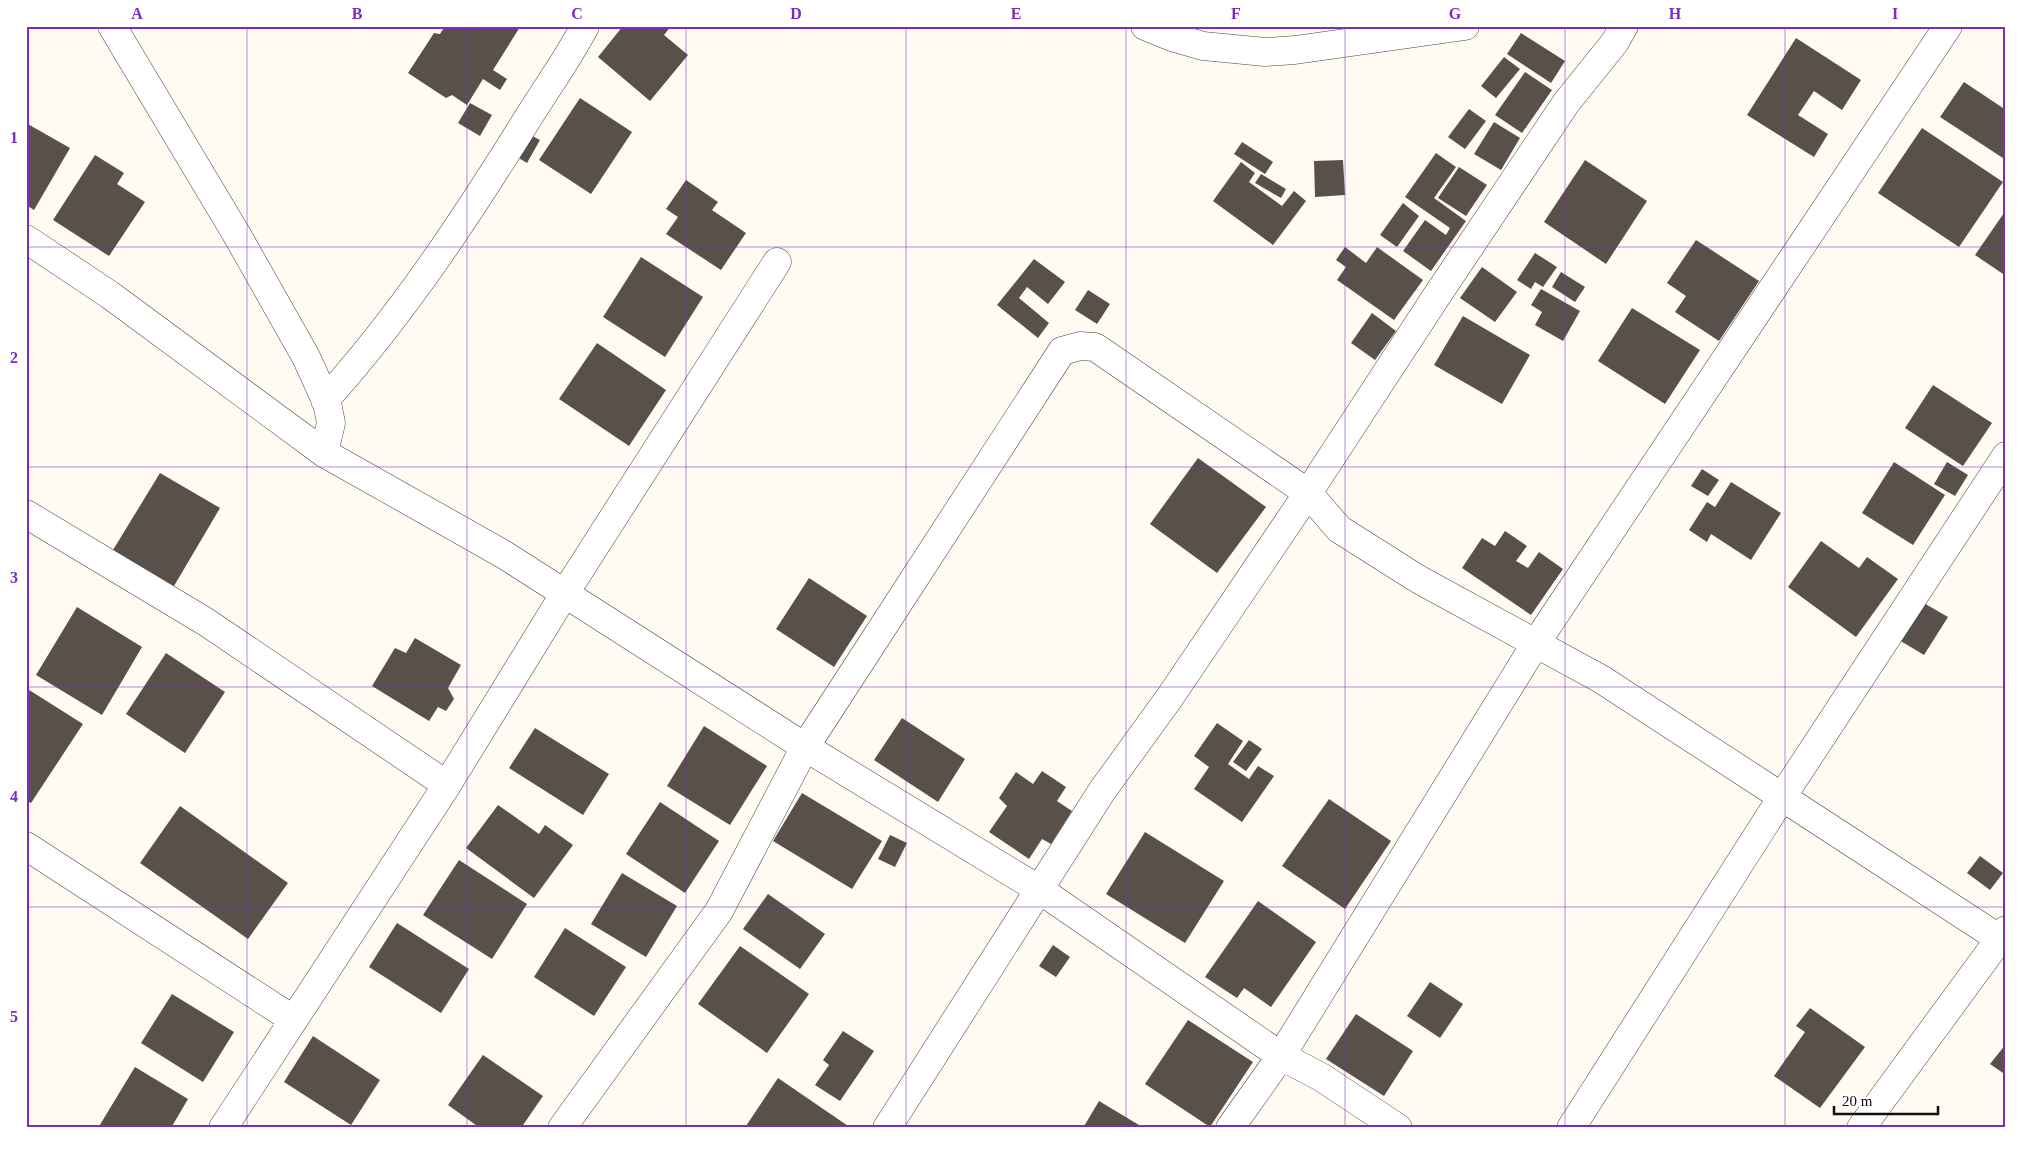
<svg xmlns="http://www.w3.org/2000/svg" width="2032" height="1154" viewBox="0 0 2032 1154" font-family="'Times New Roman',serif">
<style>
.building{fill:#594f4b}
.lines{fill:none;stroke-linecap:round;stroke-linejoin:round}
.minor-casing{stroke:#434343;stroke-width:29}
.minor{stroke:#fff;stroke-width:28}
.grid{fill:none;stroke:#7b2cbf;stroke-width:1;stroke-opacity:0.55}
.neatline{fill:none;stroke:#7b2cbf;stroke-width:2}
.grid-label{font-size:16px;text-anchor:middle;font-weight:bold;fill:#7b2cbf}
</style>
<rect width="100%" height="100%" fill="#fffbf2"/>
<path class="building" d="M445,26L520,27L493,70L507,79L500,90L483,79L467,105L452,95L446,98L408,73L434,33L440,34Z
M623,26H671L664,35L688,55L650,101L598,57Z
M1521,33L1565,61L1551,83L1507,54Z
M1796,38L1861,80L1842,110L1814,91L1798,115L1828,134L1814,157L1747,115Z
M1504,57L1520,69L1496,98L1481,86Z
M1525,72L1552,90L1522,133L1495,115Z
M1964,82L2006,110V160L1940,117Z
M580,98L632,132L591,194L539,160Z
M470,103L492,115L480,136L458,123Z
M1469,109L1486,121L1465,149L1448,137Z
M1494,122L1520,138L1501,170L1474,154Z
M26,123L70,148L34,210L26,205Z
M1922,128L2003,182L1959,247L1878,193Z
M525,132L540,140L527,163L512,154Z
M1242,142L1273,162L1265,174L1234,154Z
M1436,153L1456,167L1434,198L1466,221L1431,271L1403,251L1425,220L1446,235L1450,228L1405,197Z
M95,155L124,173L117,184L145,202L109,256L53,220Z
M1343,160L1345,195L1315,197L1314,161Z
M1585,160L1647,201L1606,264L1544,222Z
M1241,162L1255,173L1249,182L1282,206L1294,191L1306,201L1273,245L1213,201Z
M1459,167L1487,185L1466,216L1438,198Z
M1261,174L1286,189L1281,198L1255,183Z
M686,180L718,202L712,210L746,233L721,270L666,234L678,217L666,209Z
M1403,203L1419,216L1397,247L1380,235Z
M2006,210V276L1975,255Z
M1696,240L1759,281L1719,341L1675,312L1686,296L1667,283Z
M1345,247L1366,263L1377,247L1423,280L1394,320L1337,280L1346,267L1336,260Z
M1535,253L1557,267L1543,287L1535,282L1531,289L1517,280Z
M641,257L703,297L665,357L603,317Z
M1034,259L1065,282L1048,304L1027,287L1019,298L1049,323L1038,338L997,305Z
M1482,267L1517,292L1495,322L1460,298Z
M1561,272L1585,287L1575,302L1552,287Z
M1541,289L1580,311L1563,341L1535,325L1542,312L1531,305Z
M1088,290L1110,304L1097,324L1075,310Z
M1632,308L1700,350L1665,404L1598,361Z
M1372,313L1396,331L1375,360L1351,343Z
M1463,316L1530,355L1502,404L1434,365Z
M597,343L666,390L629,446L559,399Z
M1933,385L1992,423L1963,466L1905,428Z
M1198,458L1266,507L1217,573L1150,524Z
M1894,462L1945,495L1913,545L1862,513Z
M1947,462L1968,475L1955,496L1934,484Z
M1702,469L1719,480L1708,496L1691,486Z
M160,473L220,508L174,586L113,550Z
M1731,482L1781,513L1751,560L1711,534L1707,542L1689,530L1707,502L1715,507Z
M1505,531L1527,546L1516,561L1528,568L1539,552L1563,569L1531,615L1462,568L1482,538L1495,546Z
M1821,541L1859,568L1867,557L1898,579L1856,637L1788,587Z
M809,578L867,616L834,667L776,629Z
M1922,602L1948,617L1924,655L1899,640Z
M77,607L142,647L102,715L36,675Z
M415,638L461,665L448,688L454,699L446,711L438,707L429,721L372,686L395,648L406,653Z
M166,653L225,692L185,753L126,714Z
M26,688L83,724L31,803L26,801Z
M902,718L965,759L938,802L874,760Z
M1217,723L1243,741L1228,764L1249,779L1258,766L1274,776L1242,822L1194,789L1209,767L1194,756Z
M704,726L767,766L730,825L667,786Z
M535,728L609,774L583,815L509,768Z
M1249,740L1262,749L1246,771L1233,762Z
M1042,771L1066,787L1057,801L1072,811L1051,844L1042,839L1029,859L989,832L1007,806L999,798L1016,772L1033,784Z
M802,793L882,841L852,889L773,841Z
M1329,799L1391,841L1345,909L1282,866Z
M660,802L719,841L685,893L626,854Z
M498,805L539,834L545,825L573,845L534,898L466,848Z
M180,806L288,883L248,939L140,863Z
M1145,832L1224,881L1185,943L1106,894Z
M890,835L907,843L895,867L878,859Z
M1980,856L2003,873L1990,890L1967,873Z
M459,860L527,904L492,959L423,915Z
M622,873L677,906L646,957L591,924Z
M768,894L825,934L800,969L743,929Z
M1258,901L1316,942L1271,1007L1244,988L1237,998L1205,977Z
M397,923L469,969L441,1013L369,967Z
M565,928L626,967L594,1016L534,977Z
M1053,945L1070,957L1056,977L1039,966Z
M740,946L809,994L767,1053L698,1004Z
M1430,982L1463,1004L1440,1038L1407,1016Z
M172,994L234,1032L203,1082L141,1043Z
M1810,1008L1865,1047L1820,1108L1774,1076L1805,1032L1796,1026Z
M1356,1014L1413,1051L1384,1096L1326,1059Z
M1188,1020L1253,1062L1210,1127L1145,1084Z
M843,1031L874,1051L840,1101L815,1085L829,1065L823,1060Z
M313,1036L380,1080L351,1125L284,1082Z
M2006,1044V1075L1990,1064Z
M483,1055L543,1096L521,1128H480L448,1105Z
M135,1067L188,1099L171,1128H98Z
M778,1078L851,1128H748L746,1126Z
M1099,1101L1144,1128H1083Z"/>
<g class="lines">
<defs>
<path id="minor" d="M112,26L237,235L306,357L327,403L331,423L324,453
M1145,26L1172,37L1203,46L1265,52L1295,50L1465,26
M26,239L110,295L324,453L503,554L805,747L1040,890L1281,1056L1321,1077L1398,1128
M325,400C401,316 463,222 523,126C543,93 567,61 585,26
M26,514L206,622L447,785
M26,846L294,1020
M223,1128L447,785L565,593L777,262
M562,1128L719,911L805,747L1062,351L1080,346L1095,347L1308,493L1339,529L1418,579L1601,679L2000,939
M887,1128L1102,791L1170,697L1308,493L1436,297L1566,103L1615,42L1624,26
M1230,1128L1281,1056L1536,643L1948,26
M1571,1128L1782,797L2006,456
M1861,1128L2006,930"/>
</defs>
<use href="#minor" class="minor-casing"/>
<use href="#minor" class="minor"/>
</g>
<path class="grid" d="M247,26V1128M467,26V1128M686,26V1128M906,26V1128M1126,26V1128M1345,26V1128M1565,26V1128M1785,26V1128M26,247H2006M26,467H2006M26,687H2006M26,907H2006"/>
<rect width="2032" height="1154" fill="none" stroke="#ffffff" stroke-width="55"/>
<path d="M1834 1106v8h104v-8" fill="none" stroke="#101010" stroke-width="2.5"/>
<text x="1842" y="1106" font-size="15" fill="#101010" stroke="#ffffff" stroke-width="4" paint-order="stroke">20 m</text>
<rect x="28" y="28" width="1976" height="1098" class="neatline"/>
<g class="grid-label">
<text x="137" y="19">A</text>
<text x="357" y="19">B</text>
<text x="577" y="19">C</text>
<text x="796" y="19">D</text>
<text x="1016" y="19">E</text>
<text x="1236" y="19">F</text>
<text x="1455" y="19">G</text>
<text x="1675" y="19">H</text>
<text x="1895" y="19">I</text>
<text x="14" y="143">1</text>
<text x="14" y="363">2</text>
<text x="14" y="583">3</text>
<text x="14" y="802">4</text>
<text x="14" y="1022">5</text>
</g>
</svg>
